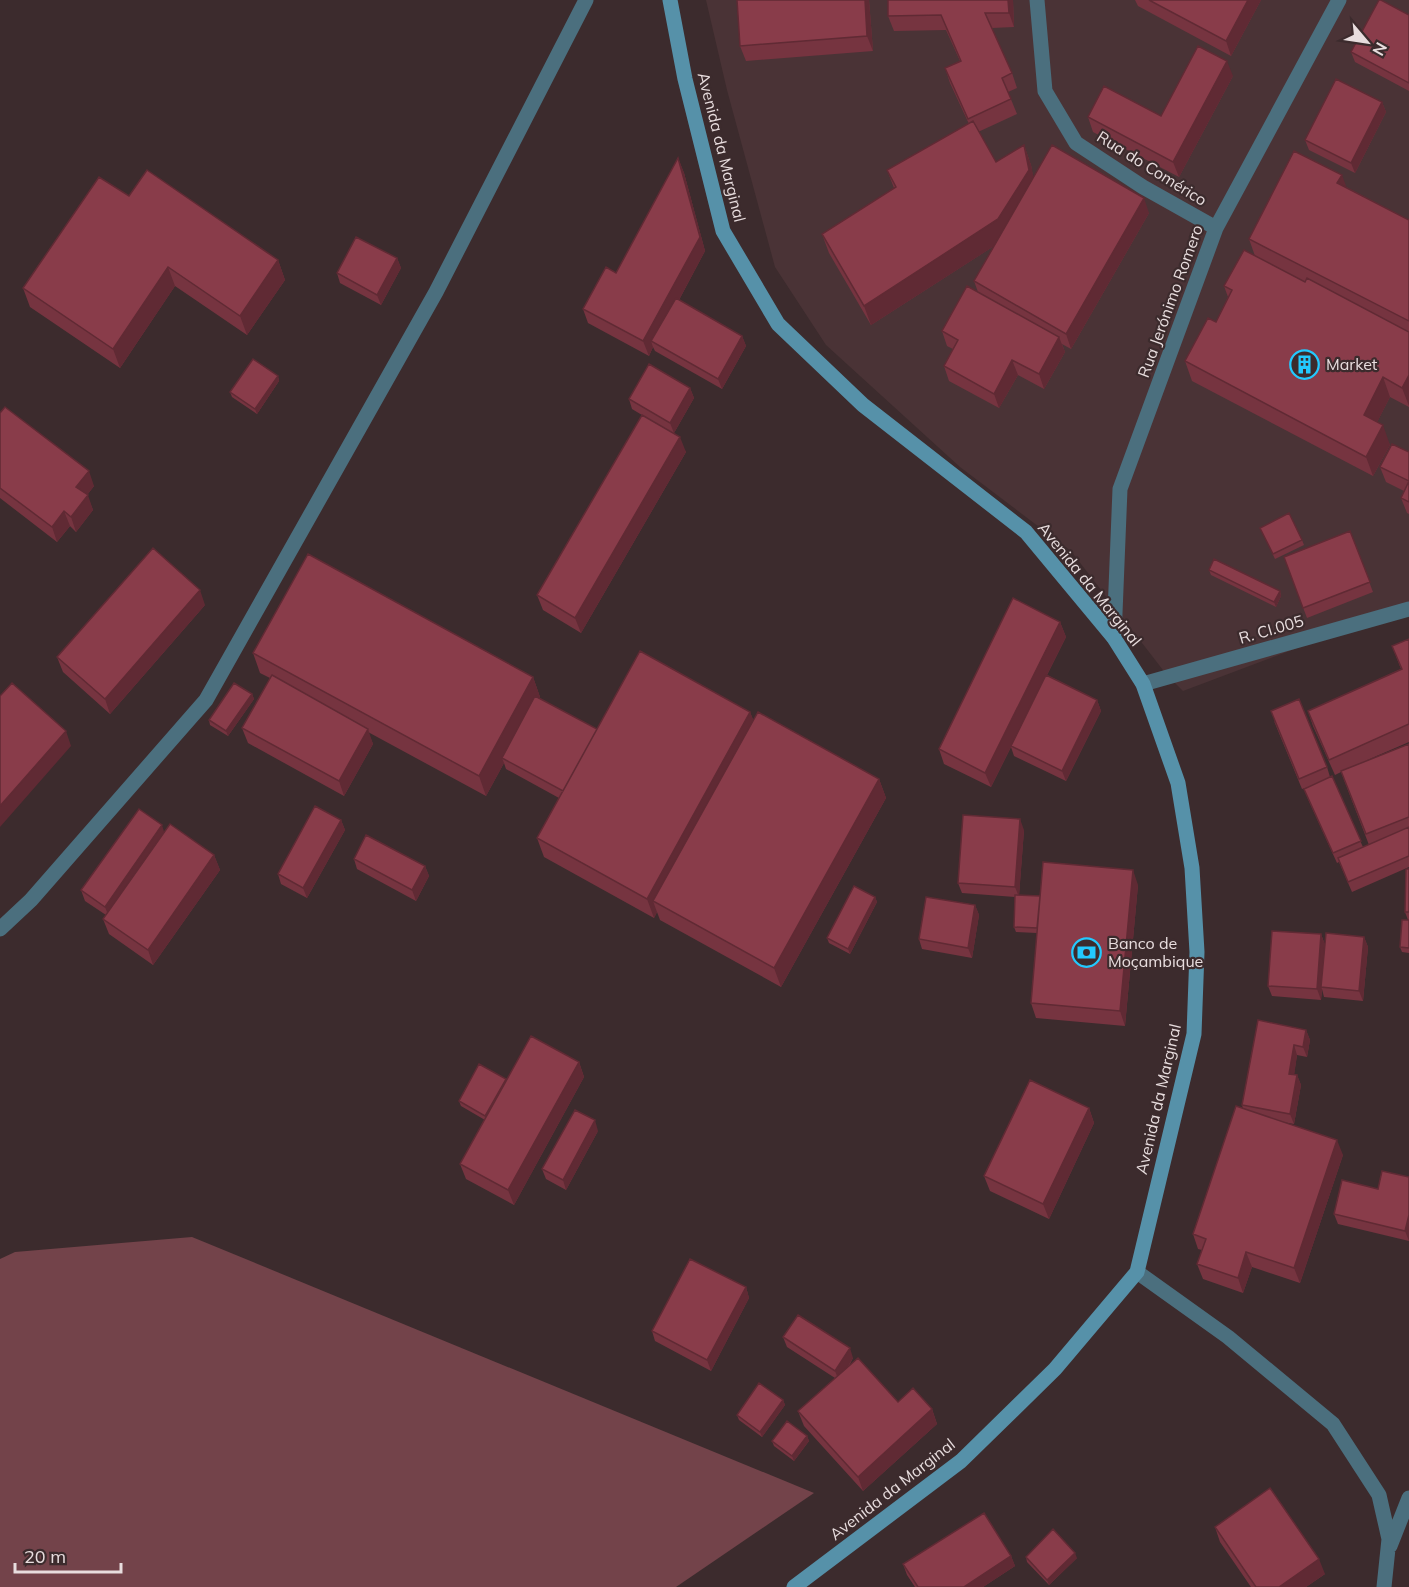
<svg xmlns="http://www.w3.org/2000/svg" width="1409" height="1587" viewBox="0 0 1409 1587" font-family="Mulish,sans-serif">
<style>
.built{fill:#4a3336}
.grass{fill:#73434a}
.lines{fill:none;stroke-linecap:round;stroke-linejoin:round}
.street{stroke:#4b6f7e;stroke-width:15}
.secondary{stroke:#5691a9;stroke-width:15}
.wall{fill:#763440}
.shaded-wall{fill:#602a34}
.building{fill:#893c4a;stroke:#602a34;stroke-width:1.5}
.labels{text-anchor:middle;stroke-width:4.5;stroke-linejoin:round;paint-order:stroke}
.street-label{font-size:16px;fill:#e8ddde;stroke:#3c2b2d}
.poi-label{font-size:16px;fill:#e8ddde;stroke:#3c2b2d;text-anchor:start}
</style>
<rect width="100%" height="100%" fill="#3c2b2d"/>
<path class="built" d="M706,0H1409V606L1183,691L1166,674L1071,551L960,467L826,345L775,267L727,90Z"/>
<path class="grass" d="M192,1237L814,1493L676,1587H0V1259L15,1252Z"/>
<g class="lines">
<path class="street" d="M1037,0L1045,91L1076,143L1143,187L1216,228
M1114,638L1120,489L1216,228L1339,0
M1143,684L1409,609
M0,929L31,900L206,700L436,292L586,0
M1137,1272L1228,1337L1333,1424L1379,1495L1389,1539L1384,1587
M1390,1546L1409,1498"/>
<path class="secondary" d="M670,0L685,79L723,231L778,324L863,405L1026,532L1114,638L1143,684L1178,783L1192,868L1197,952L1194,1034L1137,1272L1055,1369L961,1461L794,1587"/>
</g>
<path class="wall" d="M869,0L873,51L746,61L740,46Z
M1013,0L1014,27L992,28L1012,73L1017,88L1008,92L1017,114L978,132L996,162L1024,145L1031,165L1033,177L1149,213L1071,349L1062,344L1065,352L1044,389L1018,375L999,408L949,381L944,366L953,349L947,346L942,331L978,292L974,281L994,246L871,325L829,253L822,234L894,188L887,170L969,124L950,83L945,68L960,61L946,30L894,31L888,16Z
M1135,0H1261L1231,56L1138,6Z
M1409,15V91L1355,62L1351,52Z
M1233,76L1179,177L1093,132L1088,117L1161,116Z
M1382,102L1386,112L1355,173L1309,150L1305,140Z
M678,158L684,173L705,251L679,300L742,336L746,346L722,389L655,351L653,347L649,356L588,323L583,309L616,273Z
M1346,187L1409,220V407L1390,397L1377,422L1390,445L1373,476L1192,381L1185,361L1216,322L1228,297L1224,286L1255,256L1249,239Z
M129,196L278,260L285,280L247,335L175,286L120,368L30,307L23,288Z
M397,258L401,268L381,305L340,283L337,273Z
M278,376L279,381L257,414L232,397L230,392Z
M690,388L694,398L674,433L686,452L581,633L543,610L537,595L642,415L632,409L629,399Z
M0,413L94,486L87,495L93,510L76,532L70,526L57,542L0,498Z
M1409,452V514L1407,513L1401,498L1404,491L1386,482L1380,467Z
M1260,528L1302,540L1304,545L1275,559Z
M1350,531L1373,592L1307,618L1284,557Z
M1209,570L1280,591L1281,596L1276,607L1211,575Z
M205,605L110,714L63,672L57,657Z
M1060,622L1066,637L1047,675L1097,700L1101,711L1066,781L1014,756L1011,747L991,787L944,764L939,749Z
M1409,639V742L1365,761L1409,744V867L1352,892L1339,862L1337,863L1308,799L1304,789L1309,787L1302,789L1274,721L1327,767L1330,777L1363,847L1369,845L1341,772L1335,775L1313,726L1308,711L1401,669L1392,646Z
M253,653L533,677L540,697L539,698L597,729L750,712L753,720L879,779L886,798L781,987L660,920L657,912L654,918L544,857L537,838L559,798L506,769L504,763L486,796L368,732L373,744L344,796L248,743L242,728L270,678L260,673Z
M252,694L254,699L228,736L210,725L209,720Z
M341,820L345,830L307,898L281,884L278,874Z
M1024,830L1019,895L1040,896L1138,885L1125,1026L1036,1018L1031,1003L1037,933L1016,932L1014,927L1015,897L962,893L958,883Z
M164,832L214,855L220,870L153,965L109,934L103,919L106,915L85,901L81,890Z
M354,859L425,866L429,876L416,901L357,869Z
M1409,869V953L1402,952L1400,947L1408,920L1405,912Z
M875,897L877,902L850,954L829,943L827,938Z
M975,905L979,915L972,958L922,949L919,939Z
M1321,934L1325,945L1364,937L1368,947L1363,1001L1324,997L1322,989L1321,1000L1272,996L1268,986Z
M1306,1030L1310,1040L1307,1057L1297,1055L1294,1074L1297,1075L1301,1085L1294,1124L1283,1122L1343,1155L1300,1283L1252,1267L1243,1293L1203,1279L1197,1264L1202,1250L1198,1249L1193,1234L1243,1109L1242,1105Z
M579,1062L584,1077L514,1205L466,1179L460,1164L485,1120L461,1106L459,1101L506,1079V1081Z
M1089,1108L1094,1123L1049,1219L990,1191L984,1176Z
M598,1131L566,1190L546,1179L542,1169Z
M1409,1177V1241L1338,1224L1334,1214L1378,1189Z
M746,1287L749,1298L711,1371L655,1341L652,1331Z
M783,1337L853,1358L849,1366L898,1402L932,1409L937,1424L863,1491L804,1426L798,1411L835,1378L787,1347Z
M783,1400L785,1405L762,1437L739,1420L737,1415Z
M807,1436L809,1441L794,1461L774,1446L772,1441Z
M1215,1527L1325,1574L1306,1587H1251L1220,1542Z
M1011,1556L1015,1566L983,1587H915L907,1575L903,1564Z
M1026,1557L1077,1558L1049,1585L1027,1562Z"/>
<path class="shaded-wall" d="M865,0H869L873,51L867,36Z
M1008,0H1013L1014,27L1009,13Z
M1248,0H1261L1231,56L1226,41Z
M1227,61L1233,76L1179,177L1173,162Z
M1382,102L1386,112L1355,173L1351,163Z
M1024,145L1031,165L1036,189L1005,239L871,325L864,306Z
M678,158L684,173L705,251L656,343L651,341L653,347L649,356L643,341Z
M1342,175L1349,194L1337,183Z
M1144,198L1149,213L1071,349L1066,334Z
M397,258L401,268L381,305L377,295Z
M278,260L285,280L247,335L240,316Z
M168,267L175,286L120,368L113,349Z
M742,336L746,346L722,389L718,379Z
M1059,337L1065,352L1044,389L1039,374Z
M1012,360L1018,375L999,408L994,394Z
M1409,375V406L1402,388Z
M278,376L279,381L257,414L255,409Z
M1383,377L1390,397L1371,434L1364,415Z
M690,388L694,398L674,433L670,423Z
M1383,425L1390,445L1373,476L1366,457Z
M680,437L686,452L581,633L575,618Z
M89,471L94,486L82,502L76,487Z
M88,495L93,510L76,532L71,517Z
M64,511L70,526L57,542L52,527Z
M200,590L205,605L110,714L105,699Z
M1280,591L1281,596L1276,607L1274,602Z
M1060,622L1066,637L991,787L985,773Z
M533,677L540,697L505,760L502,758L504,763L486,796L479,776Z
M252,694L254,699L228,736L226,731Z
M1097,700L1101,711L1066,781L1062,771Z
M750,712L758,731L653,901L657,912L654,918L647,899Z
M368,729L373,744L344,796L339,781Z
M66,731L71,746L0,827V806Z
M879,779L886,798L781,987L774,968Z
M1020,819L1024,830L1019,897L1015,887Z
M341,820L345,830L307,898L303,888Z
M162,825L165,835L109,917L105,907Z
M214,855L220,870L153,965L148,950Z
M425,866L429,876L416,901L412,890Z
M1133,870L1138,885L1125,1026L1120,1011Z
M875,897L877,902L850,954L848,949Z
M975,905L979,915L972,958L968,948Z
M1321,934L1325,945L1321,987L1322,989L1321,1000L1317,989Z
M1364,937L1368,947L1363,1001L1359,991Z
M1306,1030L1310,1040L1307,1057L1303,1047Z
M1294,1045L1297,1055L1293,1084L1289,1074Z
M579,1062L584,1077L514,1205L508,1190Z
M1297,1075L1301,1085L1294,1124L1290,1114Z
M506,1079L508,1084L487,1121L485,1116Z
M1089,1108L1094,1123L1049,1219L1043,1204Z
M595,1120L598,1131L566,1190L563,1180Z
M1337,1140L1343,1155L1300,1283L1294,1268Z
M1409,1215V1241L1405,1231Z
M1246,1252L1252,1267L1243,1293L1238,1278Z
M746,1287L749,1298L711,1371L707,1360Z
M850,1348L853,1358L839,1381L835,1371Z
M783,1400L785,1405L762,1437L760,1432Z
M932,1409L937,1424L863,1491L858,1477Z
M807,1436L809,1441L794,1461L792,1456Z
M1075,1553L1077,1558L1049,1585L1047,1580Z
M1011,1556L1015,1566L983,1587H964Z
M1319,1559L1325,1574L1306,1587H1279Z"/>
<path class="building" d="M737,0H865L867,36L740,46Z
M888,0H1008L1009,13H985L1012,73L1002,78L1011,99L968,119L945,68L961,61L941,15L888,16Z
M1149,0H1248L1226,41Z
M1379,0H1381L1409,15V83L1351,52Z
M1198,46L1227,61L1173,162L1088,117L1104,86L1161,116Z
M1336,79L1382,102L1351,163L1305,140Z
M973,121L996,162L1024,145L1029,170L998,219L864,306L822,234L896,187L887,170Z
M1052,145L1144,198L1066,334L974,281Z
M1294,151L1342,175L1337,183L1409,220V321L1249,239Z
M678,158L700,237L643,341L583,309L606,267L616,273Z
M147,170L278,260L240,316L168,267L113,349L23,288L99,177L129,196Z
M356,237L397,258L377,295L337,273Z
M1244,250L1305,282L1307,278L1409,332V375L1402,388L1383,377L1364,415L1383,425L1366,457L1185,361L1208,318L1216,322L1232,290L1224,286Z
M967,286L1059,337L1039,374L1012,360L994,394L944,366L958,340L942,331Z
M676,298L742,336L718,379L651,341Z
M253,359L278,376L255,409L230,392Z
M649,364L690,388L670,423L629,399Z
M5,407L89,471L76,487L88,495L71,517L64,511L52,527L0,488V413Z
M642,415L680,437L575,618L537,595Z
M1392,444L1409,452V481L1380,467Z
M1409,481V502L1401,498Z
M1289,513L1302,540L1273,554L1260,528Z
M1350,531L1370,582L1303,608L1284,557Z
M153,548L200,590L105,699L57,657Z
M308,554L533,677L479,776L253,653Z
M1214,559L1280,591L1274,602L1209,570Z
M1013,598L1060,622L985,773L939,749Z
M1409,639V724L1329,760L1308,711L1402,669L1392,646Z
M640,651L750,712L647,899L537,838Z
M272,675L368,729L339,781L242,728Z
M1046,675L1097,700L1062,771L1011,746Z
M12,683L66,731L0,806V696Z
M234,683L252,694L226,731L209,720Z
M535,696L597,729L563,791L502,758Z
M1299,699L1327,767L1299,779L1271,711Z
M758,712L879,779L774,968L653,901Z
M1409,744V817L1366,834L1341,771Z
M1332,776L1361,841L1333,853L1304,789Z
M315,806L341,820L303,888L278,874Z
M139,809L162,825L105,907L81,890Z
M963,815L1020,819L1015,887L958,883Z
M170,824L214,855L148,950L103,919Z
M1409,827V856L1348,882L1338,858Z
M366,835L425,866L412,890L354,859Z
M1043,862L1133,870L1120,1011L1031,1003Z
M1406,869H1409V912H1405Z
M854,886L875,897L848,949L827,938Z
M1015,895L1040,896L1037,928L1014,927Z
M926,897L975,905L968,948L919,939Z
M1402,920H1409V948L1400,947Z
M1272,931L1321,934L1317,989L1268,986Z
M1326,933L1364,937L1359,991L1321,987Z
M1258,1020L1306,1030L1303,1047L1294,1045L1289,1074L1297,1075L1290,1114L1242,1105Z
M531,1036L579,1062L508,1190L460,1164Z
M479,1064L506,1079L485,1116L459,1101Z
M1030,1080L1089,1108L1043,1204L984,1176Z
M1236,1106L1337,1140L1294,1268L1246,1252L1238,1278L1197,1264L1206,1239L1193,1234Z
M575,1110L595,1120L563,1180L542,1169Z
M1382,1171L1409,1177V1215L1405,1231L1334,1214L1342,1180L1378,1189Z
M690,1259L746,1287L707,1360L652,1331Z
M798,1315L850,1348L835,1371L783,1337Z
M858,1358L898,1402L913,1388L932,1409L858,1477L798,1411Z
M759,1383L783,1400L760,1432L737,1415Z
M787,1421L807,1436L792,1456L772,1441Z
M1270,1488L1319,1559L1279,1587H1256L1215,1527Z
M984,1513L1011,1556L964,1587H918L903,1564Z
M1053,1529L1075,1553L1047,1580L1026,1557Z"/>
<defs>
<symbol id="building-ring" viewBox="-11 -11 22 22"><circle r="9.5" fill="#3c2b2d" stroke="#23c9fe" stroke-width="1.5"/><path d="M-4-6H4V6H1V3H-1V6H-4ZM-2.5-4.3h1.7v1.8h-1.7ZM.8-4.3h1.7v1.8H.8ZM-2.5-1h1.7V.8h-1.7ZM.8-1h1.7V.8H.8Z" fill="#23c9fe"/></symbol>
<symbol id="bank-ring" viewBox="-11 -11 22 22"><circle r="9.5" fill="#3c2b2d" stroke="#23c9fe" stroke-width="1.5"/><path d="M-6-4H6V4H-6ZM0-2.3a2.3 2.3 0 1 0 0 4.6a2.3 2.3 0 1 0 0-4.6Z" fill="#23c9fe"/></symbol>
</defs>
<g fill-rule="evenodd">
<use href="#building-ring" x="1288" y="348" width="33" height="33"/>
<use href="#bank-ring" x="1070" y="936" width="33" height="33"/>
</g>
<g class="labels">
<g class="street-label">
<text transform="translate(722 147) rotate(76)" y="6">Avenida da Marginal</text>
<text transform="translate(1152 168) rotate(32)" y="6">Rua do Comérico</text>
<text transform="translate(1170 301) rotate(-70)" y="6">Rua Jerónimo Romero</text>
<text transform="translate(1090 584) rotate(51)" y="6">Avenida da Marginal</text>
<text transform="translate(1271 629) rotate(-16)" y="6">R. CI.005</text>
<text transform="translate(1158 1099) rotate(-77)" y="6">Avenida da Marginal</text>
<text transform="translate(892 1489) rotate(-38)" y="6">Avenida da Marginal</text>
</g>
<g class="poi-label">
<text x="1326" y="370">Market</text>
<text x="1108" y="949">Banco de<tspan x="1108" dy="18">Moçambique</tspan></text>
</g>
</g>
<g transform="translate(1367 42) rotate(119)" stroke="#3c2b2d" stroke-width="4.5" paint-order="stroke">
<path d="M0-4.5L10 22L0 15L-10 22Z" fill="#e8ddde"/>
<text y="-9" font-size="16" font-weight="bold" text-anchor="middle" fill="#e8ddde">N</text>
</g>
<path d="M15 1563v9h106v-9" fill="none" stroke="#e8ddde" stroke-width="3"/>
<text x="24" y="1563" font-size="18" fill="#e8ddde" stroke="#3c2b2d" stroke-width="4.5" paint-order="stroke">20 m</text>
</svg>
